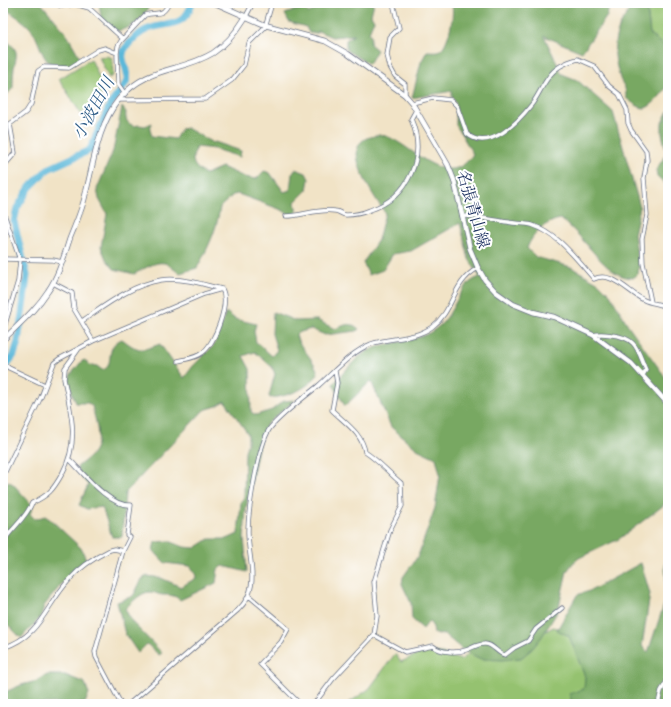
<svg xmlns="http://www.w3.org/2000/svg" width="671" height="707" viewBox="0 0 671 707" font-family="'IM FELL English','Noto Serif JP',serif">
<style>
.green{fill:#95c270;stroke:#587867}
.forest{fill:#78a862;stroke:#4a6c60}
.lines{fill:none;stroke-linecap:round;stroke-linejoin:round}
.river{stroke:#5bb8d9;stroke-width:7}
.minor-casing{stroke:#666e82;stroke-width:5}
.major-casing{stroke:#666e82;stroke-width:6}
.minor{stroke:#fff;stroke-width:3.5}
.major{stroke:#fff;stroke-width:4.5}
.labels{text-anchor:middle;stroke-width:4;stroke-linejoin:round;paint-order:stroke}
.street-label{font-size:16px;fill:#1b2f5e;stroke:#fff}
.water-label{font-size:17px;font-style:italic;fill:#315f89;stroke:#fff}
</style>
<rect width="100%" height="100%" fill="#fff"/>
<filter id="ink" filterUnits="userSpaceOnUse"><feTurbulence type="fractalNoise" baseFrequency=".025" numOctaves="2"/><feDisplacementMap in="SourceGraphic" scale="8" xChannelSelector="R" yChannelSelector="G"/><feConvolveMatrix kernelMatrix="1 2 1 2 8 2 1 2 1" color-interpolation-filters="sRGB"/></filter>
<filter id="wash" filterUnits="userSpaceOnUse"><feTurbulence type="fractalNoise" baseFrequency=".012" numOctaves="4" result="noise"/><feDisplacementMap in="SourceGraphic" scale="16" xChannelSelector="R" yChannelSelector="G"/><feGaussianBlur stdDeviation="0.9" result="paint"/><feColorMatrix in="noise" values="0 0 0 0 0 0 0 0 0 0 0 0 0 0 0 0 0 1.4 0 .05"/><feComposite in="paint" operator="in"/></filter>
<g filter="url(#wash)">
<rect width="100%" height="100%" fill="#f1e3c6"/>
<path class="green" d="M644,3H668V52L662,44L650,35L647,7Z
M107,56L112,58L113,75L109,78L99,57Z
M91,59L105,91L81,114L59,79Z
M553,627L563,629L574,636L598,704H347L369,689L395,654L401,662L425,651L441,653L461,660L473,650L538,636Z"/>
<path class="forest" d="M3,3H41L66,33L81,59C74,64 71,66 62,67C41,68 42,43 31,29C23,20 13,14 3,8Z
M99,3H151C144,18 132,30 114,31L101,18Z
M333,3H374L371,15L374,20L369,32L371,36L370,44L377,50L369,64L346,50V40L354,35L332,37L318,31L317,33H309L306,27L289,22L285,14L305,7L308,13Z
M451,3H610L607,16L582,52L544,36L562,74L577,80L613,112L640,207L634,234L639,266L638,274L633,278C604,278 584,233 560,219C545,222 533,233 527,248L536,257L571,267L599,283L610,294L628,325L668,381V502L619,539L579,558L573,563L567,571L558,611L541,638L532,649L521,658L502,660L481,659L464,651L445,635L434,634L433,627L429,621L423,629L412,619L411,603L402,584L403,577L418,556L435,508L440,474L436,458L417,449L391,427L371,381L345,406L333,384C343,374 354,359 366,352C389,339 416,345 438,327C456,313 457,284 480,277L469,259L460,223L411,251L393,254L383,270L369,275L363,263L378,240L385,213C376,199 340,149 367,138C372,137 378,134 382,135C409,140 447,195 473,154L456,125V104L452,97V91L412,98L421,62L427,51C431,51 437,52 440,50C448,46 456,11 451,3Z
M634,3H641L647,7L650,35C656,40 666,45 668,53C669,57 669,79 668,84C666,90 652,107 645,108C638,108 632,102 626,98C626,83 622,87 619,75C610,43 615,30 634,3Z
M3,38C18,50 18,50 14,68C13,74 13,82 13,88L3,99Z
M122,107L126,112C125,120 127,123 134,126L139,125L145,126L152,123L150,130L152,136L175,139L181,129L187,128L213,143L215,142L241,151L240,157L214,149L197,147C189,161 194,168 206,174L222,167L244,177L256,179L264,171L270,173L284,192L290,190L292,174L295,169L306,173L309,179L307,190L295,202L297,214L291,216L282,210L238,194L233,195L220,207C217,230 208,248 197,268L180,273C175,271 172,267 167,264C157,259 143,270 134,274L114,269L106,259L101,247L107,214L99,199L97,189L113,151Z
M668,111V186L657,176L656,170L665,156L666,151L662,134V123Z
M226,312L235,319L256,324L254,331L256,342L272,356L277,350L272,334L273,312L296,321L317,320L335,329C345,325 350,321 359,329L357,331L325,335L311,329L297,333L296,336C301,350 315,359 318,374C307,390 288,396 270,398L269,396L275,374L272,367L255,352L243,356L250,369L251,412L256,415L272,410L283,401L295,400L267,424L260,439L246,508L244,538L247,572L223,566L218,569L216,583L180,600C175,595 169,595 163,595C158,595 155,592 151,592C142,591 131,603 125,609L133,623L162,653L159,655L147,644L138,653L125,634L117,602L133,596L142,579L147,576L161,578L181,587L196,578L195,572L190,566L165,563L153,550L155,542L169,541L184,547L195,548L209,539H227L238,534L241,503L244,498L245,451L248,442V434L225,401L217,406L204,410L125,493L122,537H112L102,507L87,509L79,505L88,485L82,478L77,467C81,463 87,460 91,455C103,440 96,423 92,406L88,403H76L68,382L71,374L82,361L85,360L89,365L97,366L102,370C116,367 103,346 122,339C139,352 141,351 160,344L184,378L193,366L214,345Z
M8,481L13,484L33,506L30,514L35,519L45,516L51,520L81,548L86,559L68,576L44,606L41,617L21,638L3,620V487Z
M668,556V704H573L569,694L584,689L585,677L569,636L557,630L577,595L592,590L641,563L650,594L642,646L648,652L667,596L665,566Z
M47,675H65L85,683L89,694L85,703L3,704V693L21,685L37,681Z"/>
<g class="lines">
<path class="river" d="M3,370L14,355L18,342L26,285L27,275L14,222L17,208L30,187L48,169L90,150C96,135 103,120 110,105C115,97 124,89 127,80C130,67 116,58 127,46C132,40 139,33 146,30C166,21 184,30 192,3"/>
</g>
</g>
<g filter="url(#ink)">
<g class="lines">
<defs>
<path id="minor" d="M55,3L61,6L75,4L89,8L123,39
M393,3L399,28L390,37L387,55L390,67L395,76L405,84V95
M245,18L253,3
M117,53L118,84L125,94
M119,100L205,99L232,80L244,65L249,43L265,27L272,3
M412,103L433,98L451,100L457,106L467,134C489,153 519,121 532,104C538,96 542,86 548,78C555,67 566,62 578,59L594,66L609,86L619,94L627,110L628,123L631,130L646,151L647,160L644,178L647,215L642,239L643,263L651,302
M3,167L15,153L10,124L26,112L31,104L38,71L44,67L69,68L98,50L105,48L117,53L118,46L121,41L145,15C157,11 162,18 169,3
M3,211L20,260L18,281L3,331
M286,216C302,216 319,208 335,211C339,211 342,215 346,215C353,215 363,213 370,210C409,197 427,156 411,119L416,110
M462,216C478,216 492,220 508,222C516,224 524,223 532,225C559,234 576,259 594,279C612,270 630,294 644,300C652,304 660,303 668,308
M3,259L53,260L62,262
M53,283L72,293L74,309L93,341
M82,321C106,305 131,285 161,280C180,277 203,284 221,289
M593,335C600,333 605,334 612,335C637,338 637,349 646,370L643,375
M178,361C186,359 196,358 202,353C215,344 230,303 222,289
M3,363L9,368L45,385
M70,460C84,474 110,507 131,505L127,535L130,537L123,551L95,652L96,657L121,704
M3,476L41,397L54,363L59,359L93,341L204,294L222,289
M3,542C12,528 26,518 32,503C49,495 53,490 62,474C80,441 71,413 64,379L65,368L78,350
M249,596L288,629L281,642L260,664L300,704
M374,635L405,652L433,646C441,653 457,653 466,650C472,648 478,644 484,644C493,643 497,654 505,655L514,648L528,641L536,629L562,608
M3,648C42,635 44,607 70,579C81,566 94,558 110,550L114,549L123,551
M129,704L238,610C262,587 248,561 248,532C248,509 258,446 270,428C284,412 302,399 318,386C334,372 351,352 371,344C391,337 414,340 432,327C455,310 451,283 478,268
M314,704L333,679L374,635L377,616L374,582L390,530L402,506L401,483C389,473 379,461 365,452C362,433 345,423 332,410L337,383L335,371
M658,704L661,691L668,679"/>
<path id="major" d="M215,3L265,25L325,41L348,54L405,95L412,103L448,165L454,180L470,249L478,268L485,280L496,292L513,304L533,312L554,317L593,335L631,363L668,404
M3,340C19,324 36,310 48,291C59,275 64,256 70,238C76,223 83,208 86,192C94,161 98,125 119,99C148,65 180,73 213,53C227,44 237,31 245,18"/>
</defs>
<use href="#minor" class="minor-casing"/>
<use href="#major" class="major-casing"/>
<use href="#minor" class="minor"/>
<use href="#major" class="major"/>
</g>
</g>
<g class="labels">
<g class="street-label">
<text transform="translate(474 209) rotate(74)" y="6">名張青山線</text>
</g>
<g class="water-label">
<text transform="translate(93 108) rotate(-61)" y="6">小波田川</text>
</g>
</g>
<rect width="671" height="707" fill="none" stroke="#fff" stroke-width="16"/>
</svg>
